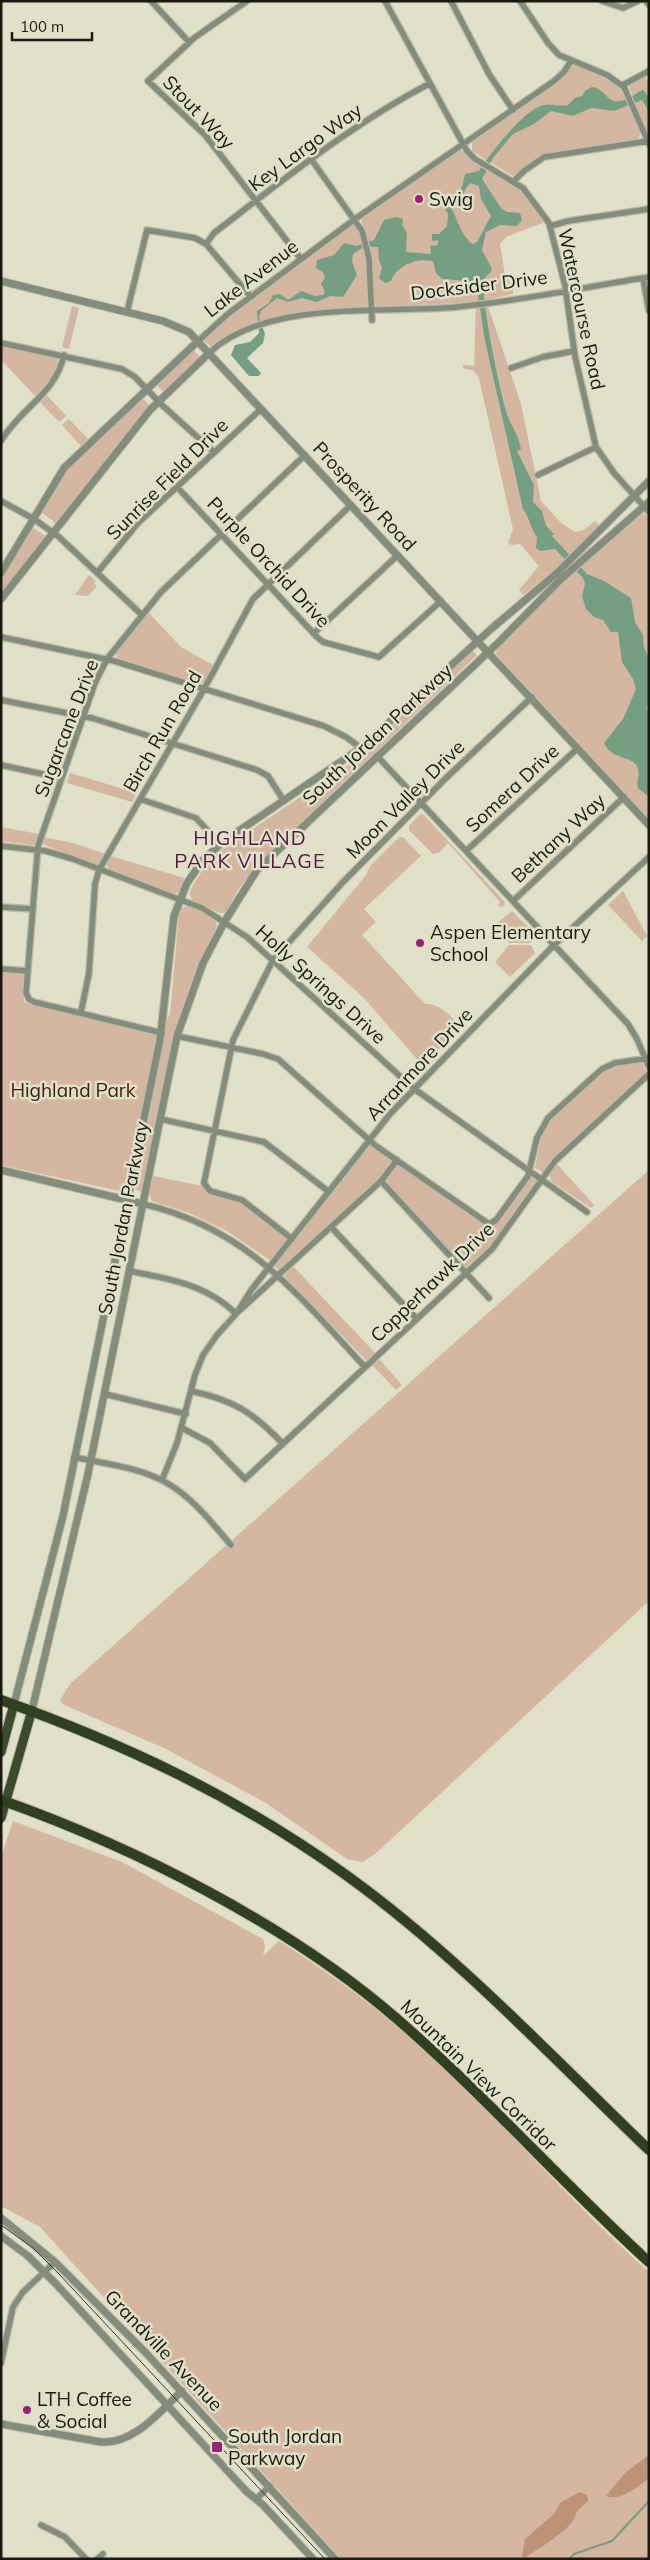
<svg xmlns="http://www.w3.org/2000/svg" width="650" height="2560" viewBox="0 0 650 2560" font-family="Mulish,sans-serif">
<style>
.green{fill:#d4b6a1}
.forest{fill:#bc9377}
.water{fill:#759f82;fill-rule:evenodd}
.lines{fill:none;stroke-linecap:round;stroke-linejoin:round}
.stream{stroke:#759f82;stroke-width:2}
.minor-casing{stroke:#bdbca7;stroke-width:8}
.tertiary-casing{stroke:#bdbca7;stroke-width:9}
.primary-casing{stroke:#bdbca7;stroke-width:11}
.trunk-casing{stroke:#bdbca7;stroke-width:12}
.minor{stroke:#848d7c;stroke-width:5.5}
.tertiary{stroke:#848d7c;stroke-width:7}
.primary{stroke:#3c4b2c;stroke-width:9}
.trunk{stroke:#30401e;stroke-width:10}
.tram{stroke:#37372c;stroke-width:1}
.poi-dot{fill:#9c2177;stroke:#e1e0c8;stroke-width:2}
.labels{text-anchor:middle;stroke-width:5;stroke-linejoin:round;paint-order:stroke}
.street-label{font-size:19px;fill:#1a1a11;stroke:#e1e0c8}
.poi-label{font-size:19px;fill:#1a1a11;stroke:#e1e0c8;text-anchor:start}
.park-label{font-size:19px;fill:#3e210a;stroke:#e1e0c8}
.neighbourhood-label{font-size:20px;letter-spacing:1px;fill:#52173e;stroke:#e1e0c8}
</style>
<rect width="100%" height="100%" fill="#e1e0c8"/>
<path class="green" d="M575,66C623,79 623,90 641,132L638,140L554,152L538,157L513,176L472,151V142L558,82L570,68Z
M645,76L649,85L648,136L629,86Z
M460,150L521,190L545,222L506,237L500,244L505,275L513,287V294L486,300L521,404L541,501L560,522L575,532L584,530L595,521L599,525L581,545L590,555L625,529L639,515L644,514L649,518V819L496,654L497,648L511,636L562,580L553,571L523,595L519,590L539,566L520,544L511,545L508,542L513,529L479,378L474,371L463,368V365L474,366L476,302L381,307L376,306L374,301L370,253L361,218Z
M352,225L357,227C368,250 367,278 368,303L366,307L275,317L236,331L212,347L204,341L221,322Z
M72,306L79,308L69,349L62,347Z
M1,347L57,358C61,372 45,387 36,397L1,360Z
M193,349L201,358L164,393L156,384Z
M46,394L66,416L59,422L39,401Z
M142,397L151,407L57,524L41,512L66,470Z
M69,419L88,439L81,446L62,425Z
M32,527L47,537L1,597V578Z
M89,575L96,581L94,583L97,586L88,596L75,595Z
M148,612L181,647L213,665L205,683L198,684L117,658L116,653L119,648Z
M472,650L477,655L256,866L237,891L226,913H220L192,900L189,894C196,877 207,863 221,850L353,762Z
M70,773L137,793L132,802L67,783Z
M420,814H423L503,900L505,904L502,907L498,906L500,902L448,843L439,853L433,854L409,830V826Z
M1,827L39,834L36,843L33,845L1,841Z
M43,837L73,843L106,854L101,862C99,864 97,865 94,864C86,860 44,846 42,843Z
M399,837H403L421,856L364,909L376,922L362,935L425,1004C441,1004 449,1015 460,1026L423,1066L364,998L307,947L366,875L370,866Z
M111,856L184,878L179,892L172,894L110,870L106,864Z
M623,891L647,936L642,941L608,905Z
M188,906L214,918L217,925L182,1008L141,1192L136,1189L167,1018L170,1015L179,914L181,908Z
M512,911L535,934L531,943H509L506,937L497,930L496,924Z
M509,945H531L535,953L510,977L495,962Z
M1,972L23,974L25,978L24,1002L150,1032L156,1036L157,1045L154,1048L141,1124L138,1126L134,1154L124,1192L1,1165Z
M642,1063L647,1073L545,1173L535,1168L541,1136L551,1120L603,1071L621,1064Z
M372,1145L391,1160V1164L382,1177L279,1271L274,1265L368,1146Z
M557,1164L594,1205L591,1208L551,1181L550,1174Z
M397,1165L488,1226L498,1222L531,1176L538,1181L494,1243L466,1267L463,1266L384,1181Z
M649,1170V1601L375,1854L362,1862L347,1859L266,1803L164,1748L62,1704L60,1700L70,1684Z
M153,1176L202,1186L208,1193L238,1200L286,1236L287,1241L271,1261L227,1231L187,1212L152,1201L149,1194Z
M293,1266L376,1354L368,1362L284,1276Z
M379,1359L402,1385L396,1390L372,1365Z
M13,1821L122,1862L263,1939L265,1947L263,1956L279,1941C332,1975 382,2011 428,2053C504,2123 571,2203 649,2272V2559H341L40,2227L1,2206V1857Z"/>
<path class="forest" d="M649,2455V2478C639,2486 619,2502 606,2496L625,2473Z
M580,2492L587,2495L588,2501L576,2512C576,2528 538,2548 525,2558L522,2556L525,2539L554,2514L561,2502Z"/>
<path class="water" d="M592,87C605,88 607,104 620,101C628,100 636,93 643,90L649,97V112L642,100L614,111L591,108L573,116L551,111L534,124L513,134L493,158L482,179L501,208L507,212L520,213L522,220L517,226L500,225L486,232L482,250L492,269C490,274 485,276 484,281C480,297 501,397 508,417C513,429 518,434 521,449L517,451L534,485L533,502L542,511L546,526L554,534L552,536L587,574L604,581L631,598L635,622L643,635L644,648L649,658V706L646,707L649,714V797L638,788C636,781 640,776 638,769C634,754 613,762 604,743L623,719L636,689L633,679L622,662L618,632H611L603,620L594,617L586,609L582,596L585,584L583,578L555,549L540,551L536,548L537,537C530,528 530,518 523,509L485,341L477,288L469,281L442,279L436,273L433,261C417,258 397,265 391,281L385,283L379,278L382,268L379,260L378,247H364L353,254L352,262L357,275L343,297L330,296L317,302L302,298L288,302L277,298L261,311L259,318L265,334L263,343L247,358L261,373L259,376H249L231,355L235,345L250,342L259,333L257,311L269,303L273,295L280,294L288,300L301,291L315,296L323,295L325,292L321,283L325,278L323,272L316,268L317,260L334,255L344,243L356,246L374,240L384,220L397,217L403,219L402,225L407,233L406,252L431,254L430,246L438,245V240L432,241V234H439L447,226L448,214L445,209L459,199L465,174L479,171C489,155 523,111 541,106C550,103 559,107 568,105L575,98L582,96L586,90ZM471,183L479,186L481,199L491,216L477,242L473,244C463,239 457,219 452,209C467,198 461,190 471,183Z"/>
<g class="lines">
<path class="stream" d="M569,2559L574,2554L612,2541L649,2501"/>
<defs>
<path id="minor" d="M151,1L189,42
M247,1L194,38L148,81L205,135L301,259
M385,1L467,151L475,159L523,188L549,223L565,285L575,356L596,447L614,473L649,512
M451,1L489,74L513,110
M520,1L548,43L559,55L607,75L624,87L649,144
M602,1L623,8L638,1
M646,1L649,5
M623,85L649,71
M311,159L362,231L369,258L372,320
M514,181L524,171L544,157L648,141
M551,226L568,221L649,209
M206,244L214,233C283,180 352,124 429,84
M643,278L649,311
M127,312L147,230L195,238L206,244L251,297
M198,341L229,313L355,219L554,81L564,72L571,61
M1,343L122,369L135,377L162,405L214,452
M209,353C266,299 383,314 457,307C521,301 585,287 649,277
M511,368L543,357L574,351
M1,441C21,407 55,395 64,355
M538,475L596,447
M177,487L317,637L323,642L379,657L441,601
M1,501L34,519L59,537L142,615
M97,573L138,523L261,409
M314,633L398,555
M1,637L114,661L324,726L346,737L361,748
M1,700L92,718L257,770L268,776L284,801
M377,756L628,1024L637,1039L649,1067
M1,765L61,778
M140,799L196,818L220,844
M1,846L46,851L73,859L202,908L247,937L413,1088L587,1212
M466,851L578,748
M513,901L624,797
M1,907L33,909
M1,969L28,971
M81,1012L89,973L95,884L99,870L204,689L253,599L351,505
M162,1033L34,1002L29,999L26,993L38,846L95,683L107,659L161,592L305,455
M177,1036L263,1054L278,1059L376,1146L489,1224L496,1220L528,1176L537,1138L548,1118L602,1069L615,1063L649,1058
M160,1119L264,1142L328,1191
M381,1181L489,1298
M143,1204C247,1228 296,1293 365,1367
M331,1227L417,1319
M292,1239L242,1200L210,1191L204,1183L233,1040L273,960L343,882L446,778L532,697
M129,1271C167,1278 208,1285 236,1314
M239,1311L381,1181L397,1160
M191,1391C233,1400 253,1412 283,1444
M105,1394L186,1414
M182,1428L210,1443L245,1479L492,1249L555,1161L649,1074
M74,1457C105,1464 140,1467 167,1483C193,1498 212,1523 231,1545
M162,1480L177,1443L195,1375L203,1355L217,1335L236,1314L252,1289L390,1114L554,945L649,857
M1,2363L13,2307L23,2292L55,2262
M256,2499L270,2486
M41,2525L65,2537L86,2559
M97,2559L103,2554"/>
<path id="tertiary" d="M1,281L163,321L189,332L649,825
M1,573L64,468L198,341
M1,599L150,410L209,353
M1,1170L143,1204
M14,1704L63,1516L160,1040L174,916L187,883L203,860L224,841L361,748L491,629L556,574L649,481
M32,1710L88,1474L177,1036L203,963L225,921L257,870L499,642L561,579L649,502
M1,2218L55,2262L146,2353L335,2559
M1,2236L28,2256L56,2284L246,2491L263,2505L313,2559
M1,2424L101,2442C135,2444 160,2411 182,2391"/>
<path id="primary" d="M1,1752L14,1704
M1,1818L32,1710"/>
<path id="trunk" d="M1,1700C127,1745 237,1797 346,1875C457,1955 551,2056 649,2150
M1,1800C136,1848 287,1924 396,2018C485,2095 562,2183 649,2262"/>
</defs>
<use href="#minor" class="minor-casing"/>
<use href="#tertiary" class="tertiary-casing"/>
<use href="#primary" class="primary-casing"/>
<use href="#trunk" class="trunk-casing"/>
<use href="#minor" class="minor"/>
<use href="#tertiary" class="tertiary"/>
<use href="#primary" class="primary"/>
<use href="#trunk" class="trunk"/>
<path class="tram" d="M1,2225L33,2248L59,2274L325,2559"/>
</g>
<g class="poi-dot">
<circle cx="419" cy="199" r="5"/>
<circle cx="420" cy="943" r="5"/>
<circle cx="27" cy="2410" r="5"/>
<rect x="211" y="2441" width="12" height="12" rx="2.5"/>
</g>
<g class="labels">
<g class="street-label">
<text transform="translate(199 112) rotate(46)" y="7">Stout Way</text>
<text transform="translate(305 147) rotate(-36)" y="7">Key Largo Way</text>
<text transform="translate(251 278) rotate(-38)" y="7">Lake Avenue</text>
<text transform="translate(479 285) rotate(-7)" y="7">Docksider Drive</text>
<text transform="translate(582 309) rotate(78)" y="7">Watercourse Road</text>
<text transform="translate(167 479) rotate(-45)" y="7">Sunrise Field Drive</text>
<text transform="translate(365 496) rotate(47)" y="7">Prosperity Road</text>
<text transform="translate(269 562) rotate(47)" y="7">Purple Orchid Drive</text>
<text transform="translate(66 728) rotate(-69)" y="7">Sugarcane Drive</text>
<text transform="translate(162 731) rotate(-60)" y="7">Birch Run Road</text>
<text transform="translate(377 734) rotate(-43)" y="7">South Jordan Parkway</text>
<text transform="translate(512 788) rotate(-43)" y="7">Somera Drive</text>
<text transform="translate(405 799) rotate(-45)" y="7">Moon Valley Drive</text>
<text transform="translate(558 838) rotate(-43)" y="7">Bethany Way</text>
<text transform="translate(321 984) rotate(42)" y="7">Holly Springs Drive</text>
<text transform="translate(419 1064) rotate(-47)" y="7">Arranmore Drive</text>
<text transform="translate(123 1218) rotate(-79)" y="7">South Jordan Parkway</text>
<text transform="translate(432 1282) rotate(-44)" y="7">Copperhawk Drive</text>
<text transform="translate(479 2075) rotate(44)" y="7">Mountain View Corridor</text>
<text transform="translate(164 2350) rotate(46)" y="7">Grandville Avenue</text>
</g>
<g class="poi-label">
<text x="429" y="206">Swig</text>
<text x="430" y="939">Aspen Elementary<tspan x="430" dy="22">School</tspan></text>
<text x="37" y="2406">LTH Coffee<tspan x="37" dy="22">&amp; Social</tspan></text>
<text x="228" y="2443">South Jordan<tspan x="228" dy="22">Parkway</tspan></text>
</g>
<g class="park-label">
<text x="73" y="1097">Highland Park</text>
</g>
<g class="neighbourhood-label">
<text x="250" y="845">HIGHLAND<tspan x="250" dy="23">PARK VILLAGE</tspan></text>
</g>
</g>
<rect width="650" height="2560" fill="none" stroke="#1a1a11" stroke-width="5"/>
<path d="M12 32v8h80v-8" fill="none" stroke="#1a1a11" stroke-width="2.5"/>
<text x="20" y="32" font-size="15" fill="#1a1a11" stroke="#e1e0c8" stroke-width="4" paint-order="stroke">100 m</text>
</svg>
